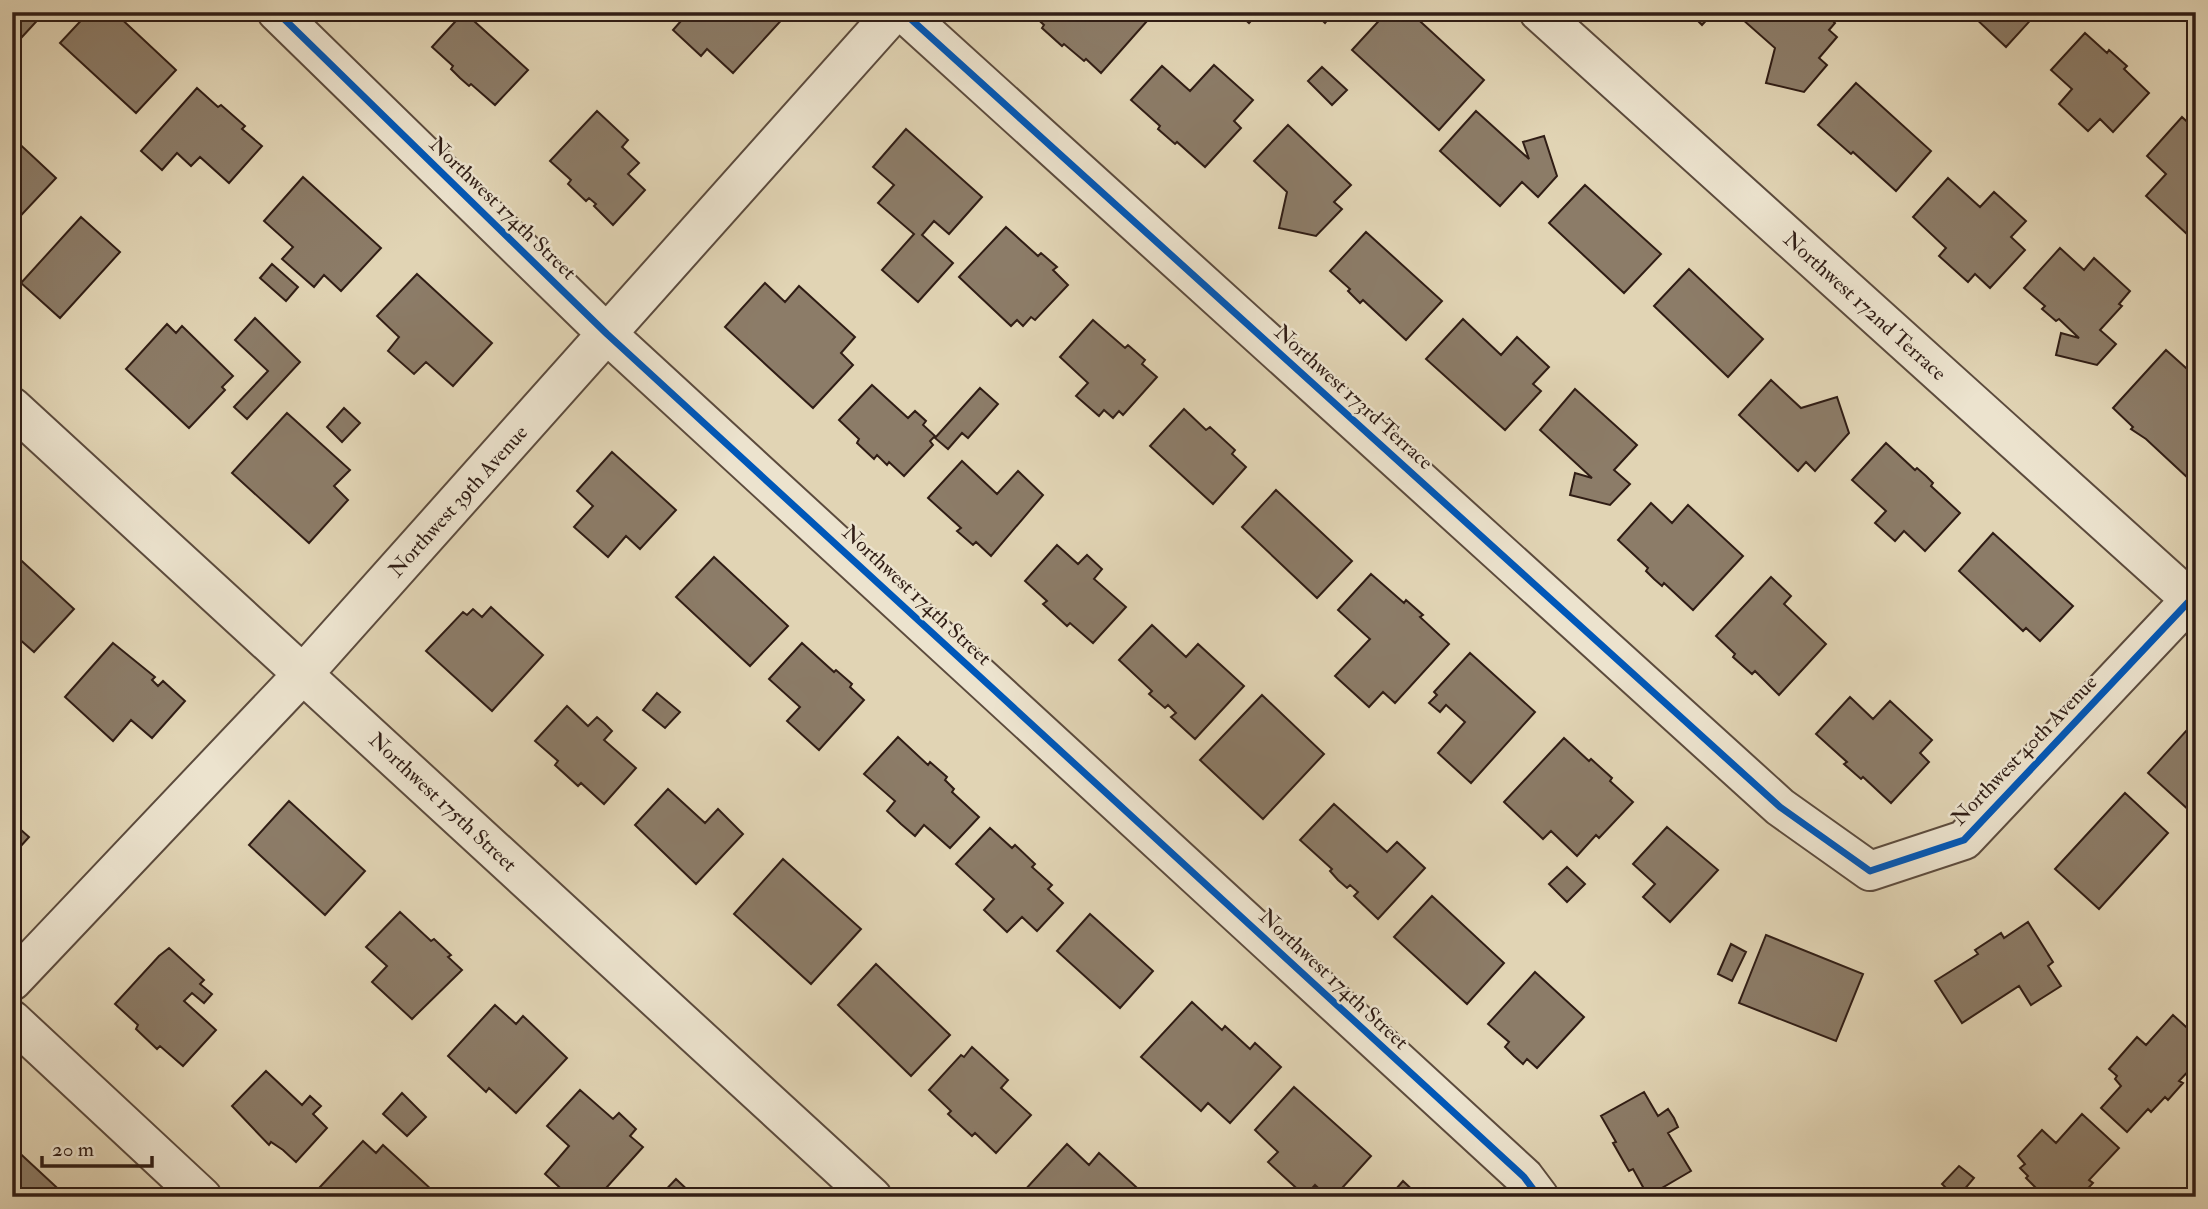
<svg xmlns="http://www.w3.org/2000/svg" width="2208" height="1209" viewBox="0 0 2208 1209" font-family="'IM FELL Double Pica',serif">
<style>
.building{fill:#8c7c68;stroke:#301d15;stroke-width:2}
.lines{fill:none;stroke-linecap:round;stroke-linejoin:round}
.minor-casing{stroke:#5c4b3d;stroke-width:42}
.minor{stroke:#ece3ce;stroke-width:38}
.cycleway-casing{stroke:#ece3ce;stroke-width:11}
.cycleway{stroke:#0057b8;stroke-width:7}
.labels{text-anchor:middle;stroke-width:5;stroke-linejoin:round;paint-order:stroke}
.street-label{font-size:21px;fill:#301d15;stroke:#ece3ce}
</style>
<rect width="100%" height="100%" fill="#e1d4b4"/>
<filter id="stains"><feTurbulence type="fractalNoise" baseFrequency=".00286" numOctaves="4"/><feColorMatrix values="0 0 0 0 .2 0 0 0 0 .09 0 0 0 0 .02 0 0 0 .5 -.17"/></filter>
<radialGradient id="worn" r=".72"><stop offset=".6" stop-color="#630" stop-opacity="0"/><stop offset="1" stop-color="#630" stop-opacity=".3"/></radialGradient>
<path class="building" d="M12,12H45L22,37L12,27Z
M89,12H114L176,70L136,113L60,43Z
M464,12L528,70L495,105L471,84L469,86L460,78L451,69L453,66L432,47Z
M689,12H785L787,14L733,73L707,49L701,56L673,30Z
M1030,12H1155L1101,73L1086,59L1084,61L1064,44L1062,46L1042,28L1044,25Z
M1237,12H1259L1249,23Z
M1314,12H1334L1325,23Z
M1387,12H1410L1484,80L1439,130L1352,50Z
M1689,12H1714L1702,25Z
M1748,12H1811L1817,18L1824,12L1835,23L1829,30L1837,37L1819,58L1827,65L1804,92L1766,83L1775,48L1742,19Z
M1976,12H2038L2006,47L1973,16Z
M2085,33L2107,53L2109,50L2127,66L2124,69L2149,93L2113,132L2100,119L2088,131L2059,104L2072,89L2051,70Z
M1214,65L1253,100L1234,121L1241,128L1205,167L1177,142L1175,144L1158,129L1160,126L1131,100L1162,66L1190,91Z
M1322,67L1347,90L1332,105L1308,81Z
M1856,83L1931,151L1896,191L1853,152L1851,154L1818,125Z
M197,88L218,107L221,105L245,126L242,129L262,146L229,183L200,157L191,166L177,153L162,170L141,151Z
M597,111L628,140L622,147L639,163L628,174L645,190L613,225L594,206L596,204L589,198L586,201L568,184L571,180L550,161Z
M1476,111L1529,159L1523,142L1544,136L1557,176L1538,197L1522,182L1500,206L1440,151Z
M2182,117L2196,130V226L2188,235L2146,196L2166,174L2147,156Z
M1288,125L1351,185L1334,202L1342,209L1316,236L1279,228L1287,192L1254,161Z
M906,129L982,197L949,234L934,221L922,235L953,263L918,302L882,270L914,234L878,203L894,185L873,167Z
M12,137L56,178L12,225Z
M303,177L381,248L341,291L324,275L314,287L282,259L293,247L264,221Z
M1948,178L1980,207L1994,192L2026,221L2011,237L2025,250L1990,288L1975,274L1968,282L1939,256L1946,248L1913,217Z
M1585,185L1661,254L1624,293L1549,223Z
M81,217L120,252L60,318L21,283Z
M1006,227L1038,256L1041,253L1057,267L1053,270L1068,285L1035,320L1031,317L1023,326L1017,320L1011,326L959,277Z
M1366,232L1442,301L1406,340L1363,300L1360,303L1348,291L1350,289L1330,271Z
M2060,248L2084,270L2094,258L2130,291L2119,304L2122,306L2100,330L2116,344L2097,365L2056,355L2061,333L2079,338L2059,319L2056,321L2042,309L2045,306L2024,288Z
M272,264L298,287L286,301L260,278Z
M1689,269L1763,339L1728,377L1654,306Z
M417,274L492,343L453,386L426,362L414,374L388,351L399,337L377,316Z
M765,283L785,302L799,286L855,337L841,353L853,365L813,408L725,327Z
M255,318L300,362L247,419L234,407L268,371L235,340Z
M1463,319L1501,355L1517,337L1549,367L1533,384L1541,391L1505,430L1426,359Z
M1093,320L1125,348L1128,345L1145,360L1142,364L1157,377L1123,415L1119,411L1113,418L1104,410L1099,416L1076,396L1088,383L1060,357Z
M167,324L176,333L182,326L233,376L222,387L225,390L189,428L126,369Z
M2166,350L2196,377V471L2189,479L2146,439L2131,429L2133,427L2113,408Z
M1771,380L1801,408L1837,397L1849,433L1815,471L1806,462L1798,471L1739,415Z
M872,385L908,418L915,411L926,421L923,425L935,436L930,441L933,445L904,476L889,462L887,465L877,455L874,459L857,443L859,439L839,420Z
M980,388L998,404L968,438L962,433L948,449L935,438Z
M1575,389L1637,445L1614,470L1630,484L1610,505L1570,495L1575,473L1592,478L1540,430Z
M344,408L360,423L342,442L327,427Z
M1184,409L1206,430L1210,427L1235,450L1232,454L1246,467L1213,504L1150,446Z
M287,413L350,470L334,486L348,500L309,543L232,473Z
M1886,443L1915,470L1917,468L1926,476L1933,483L1931,486L1960,513L1925,551L1904,531L1895,541L1875,523L1886,511L1852,480Z
M612,452L676,510L640,549L626,536L608,557L574,527L593,506L577,491Z
M962,461L997,494L1018,471L1043,495L991,556L976,542L973,545L957,531L961,528L928,498Z
M1276,490L1352,561L1317,598L1242,527Z
M1651,503L1672,523L1688,505L1743,556L1693,610L1664,583L1662,586L1654,579L1646,571L1648,568L1618,540Z
M1993,533L2073,606L2040,641L2026,628L2023,631L1959,571Z
M1057,545L1078,564L1087,555L1102,569L1094,579L1126,607L1093,643L1070,623L1067,626L1043,604L1047,601L1025,581Z
M12,552L74,609L34,652L18,638L12,645Z
M714,557L788,626L750,666L676,597Z
M1371,574L1404,603L1406,600L1423,615L1420,617L1449,644L1395,703L1383,692L1369,707L1335,676L1370,639L1338,610Z
M1771,577L1791,596L1784,604L1826,644L1779,695L1755,671L1752,674L1733,657L1735,654L1716,636Z
M491,607L543,655L492,711L426,651L463,612L467,615L473,609L482,617Z
M1152,625L1186,657L1198,644L1244,686L1195,739L1171,717L1176,713L1168,705L1165,708L1149,694L1152,691L1119,660Z
M113,643L155,677L152,680L158,686L163,681L185,701L152,738L131,720L113,741L65,697Z
M802,643L834,672L836,670L852,684L850,687L864,700L819,750L787,721L800,707L769,679Z
M1470,653L1535,712L1471,783L1438,753L1465,722L1446,705L1440,712L1429,703L1437,695L1434,692Z
M657,693L680,712L665,728L643,710Z
M1262,695L1324,754L1263,819L1200,760Z
M1850,697L1873,719L1890,701L1932,740L1920,753L1929,762L1891,803L1863,777L1861,779L1844,764L1847,762L1816,734Z
M567,706L588,726L597,717L605,724L612,731L604,740L636,768L604,804L581,783L578,786L555,765L558,761L535,741Z
M2196,720V807L2191,812L2148,773Z
M898,737L928,765L930,762L947,777L945,780L954,789L952,792L979,817L950,848L924,825L915,836L901,824L887,811L895,801L864,774Z
M1564,738L1589,761L1591,759L1612,778L1610,781L1633,802L1599,838L1596,835L1577,856L1551,831L1543,839L1504,802Z
M668,789L705,823L718,809L743,834L696,884L635,825Z
M2125,793L2168,833L2099,909L2055,869Z
M289,801L365,871L325,915L249,845Z
M1334,804L1387,852L1397,842L1425,868L1378,919L1354,896L1358,892L1350,885L1347,888L1338,880L1330,871L1332,869L1300,840Z
M12,822L29,837L12,856Z
M1667,827L1718,870L1670,922L1643,897L1655,884L1633,864Z
M990,828L1012,848L1015,845L1035,864L1032,867L1052,885L1048,889L1063,903L1037,931L1022,917L1007,932L984,910L994,899L956,864Z
M783,859L861,929L811,984L734,914Z
M1567,867L1585,884L1567,902L1549,884Z
M1432,896L1504,963L1467,1004L1394,937Z
M400,912L431,941L434,939L451,955L448,957L462,970L412,1019L372,982L387,966L366,947Z
M1090,914L1153,971L1120,1008L1057,951Z
M2028,922L2053,962L2048,966L2061,986L2031,1005L2019,986L1962,1023L1935,981L1978,954L1975,950L2001,933L2004,938Z
M1766,935L1863,974L1836,1041L1739,1003Z
M1731,944L1746,952L1732,981L1718,974Z
M169,948L204,980L200,984L212,994L204,1003L192,993L184,1001L216,1030L183,1066L160,1046L157,1049L136,1029L138,1025L115,1004L159,956Z
M876,964L950,1035L911,1076L838,1005Z
M1535,972L1584,1017L1537,1068L1527,1059L1523,1064L1514,1056L1505,1047L1509,1042L1488,1024Z
M1192,1002L1222,1030L1225,1026L1250,1049L1255,1043L1281,1067L1230,1123L1208,1103L1201,1111L1141,1057Z
M495,1005L516,1024L523,1016L567,1058L516,1113L489,1088L486,1092L448,1056Z
M2173,1015L2196,1036V1063L2179,1081L2183,1083L2168,1100L2165,1097L2151,1112L2148,1109L2127,1132L2101,1108L2121,1086L2115,1079L2117,1076L2109,1069L2137,1037L2146,1045Z
M972,1047L1008,1080L1001,1088L1031,1115L996,1153L975,1133L972,1136L948,1114L951,1111L929,1090L961,1055L964,1057Z
M266,1071L302,1105L310,1096L321,1106L313,1114L327,1128L296,1162L283,1150L271,1142L269,1145L232,1106Z
M1294,1087L1371,1156L1334,1197H1328L1315,1185L1305,1196L1268,1162L1278,1152L1255,1130Z
M580,1090L613,1119L619,1113L636,1129L630,1136L643,1147L598,1197H570L545,1174L569,1146L547,1126Z
M1644,1092L1658,1116L1668,1109L1674,1118L1678,1127L1668,1133L1691,1171L1648,1196L1633,1169L1629,1171L1613,1143L1616,1142L1601,1116Z
M402,1093L426,1117L407,1136L383,1114Z
M2082,1114L2119,1148L2089,1180L2093,1183L2080,1197H2045L2026,1178L2028,1176L2020,1168L2025,1164L2018,1156L2042,1130L2056,1143Z
M363,1141L376,1153L383,1145L432,1190L426,1197H331L320,1187Z
M1067,1144L1089,1165L1099,1153L1147,1197H1030L1024,1191Z
M12,1146L67,1197H12Z
M1959,1166L1974,1178L1958,1197H1955L1942,1184Z
M676,1179L695,1197H659Z
M1403,1181L1420,1197H1389Z"/>
<g class="lines">
<defs>
<path id="minor" d="M277,12L607,334L1524,1177L1539,1197
M903,12L1780,807L1870,871L1964,840L2196,594
M1539,12L2191,600
M12,407L872,1197
M12,981L303,674L894,12
M12,1020L202,1197"/>
</defs>
<use href="#minor" class="minor-casing"/>
<use href="#minor" class="minor"/>
<defs>
<path id="cycleway" d="M277,12L607,334L1524,1177L1539,1197
M903,12L1780,807L1870,871L1964,840L2196,594"/>
</defs>
<use href="#cycleway" class="cycleway-casing"/>
<use href="#cycleway" class="cycleway"/>
</g>
<g class="labels">
<g class="street-label">
<text transform="translate(503 208) rotate(44)" y="7">Northwest 174th Street</text>
<text transform="translate(1865 306) rotate(42)" y="7">Northwest 172nd Terrace</text>
<text transform="translate(1354 397) rotate(42)" y="7">Northwest 173rd Terrace</text>
<text transform="translate(458 501) rotate(-48)" y="7">Northwest 39th Avenue</text>
<text transform="translate(917 595) rotate(43)" y="7">Northwest 174th Street</text>
<text transform="translate(2024 750) rotate(-46)" y="7">Northwest 40th Avenue</text>
<text transform="translate(443 802) rotate(43)" y="7">Northwest 175th Street</text>
<text transform="translate(1334 979) rotate(43)" y="7">Northwest 174th Street</text>
</g>
</g>
<rect width="2208" height="1209" fill="none" stroke="#e1d4b4" stroke-width="42"/>
<rect x="14" y="14" width="2180" height="1181" fill="none" stroke="#301d15" stroke-width="3.5"/>
<rect x="21" y="21" width="2166" height="1167" fill="none" stroke="#301d15" stroke-width="2"/>
<path d="M42 1156v10h110v-10" fill="none" stroke="#301d15" stroke-width="3.5"/>
<text x="52" y="1156" font-size="21" fill="#301d15" stroke="#ece3ce" stroke-width="5" paint-order="stroke">20 m</text>
<rect width="100%" height="100%" filter="url(#stains)"/>
<rect width="100%" height="100%" fill="url(#worn)"/>
</svg>
